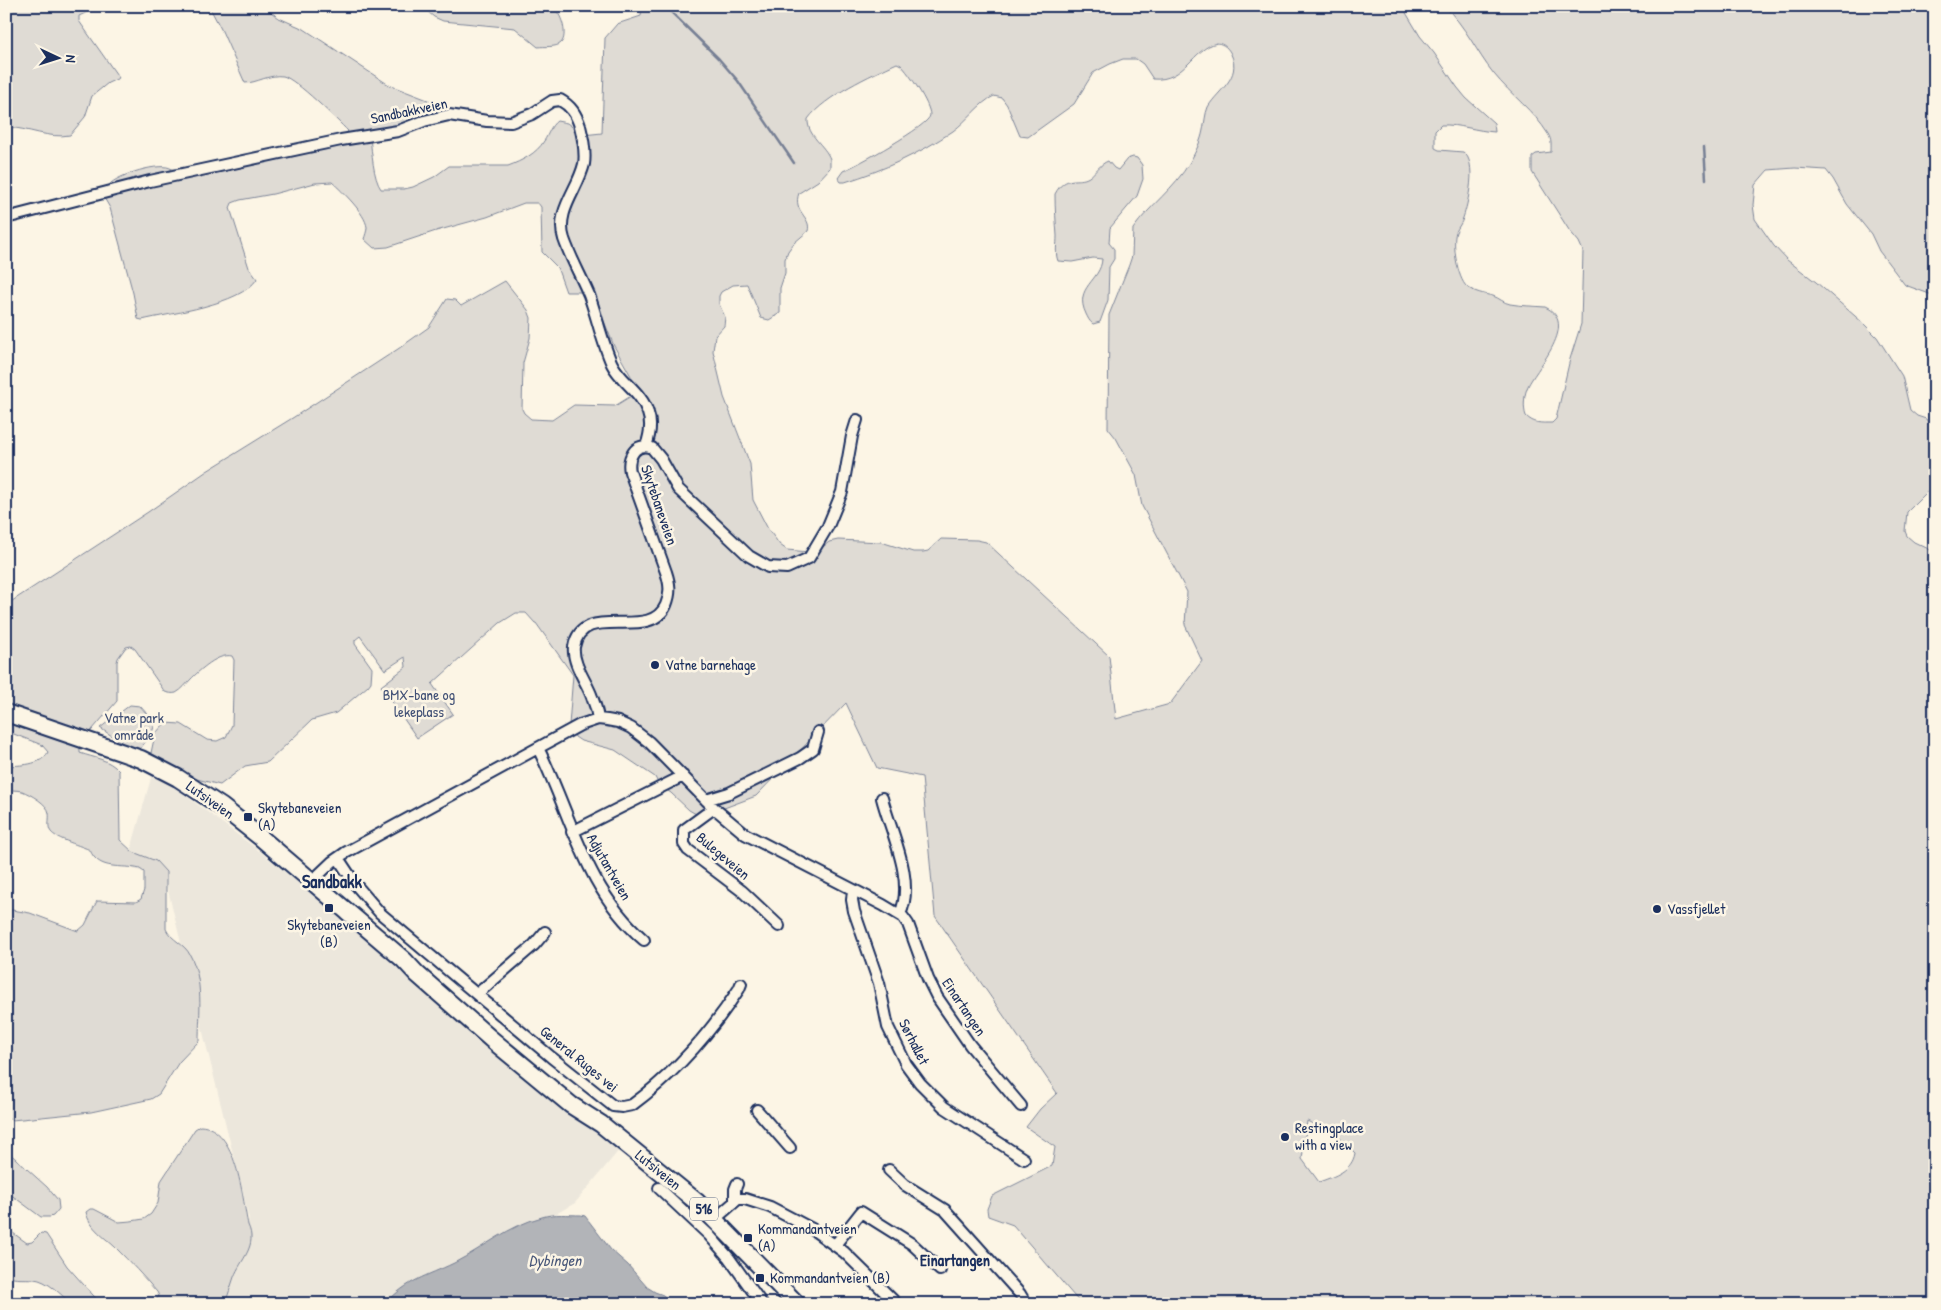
<svg xmlns="http://www.w3.org/2000/svg" width="1941" height="1310" viewBox="0 0 1941 1310" font-family="'Patrick Hand',sans-serif">
<style>
.built{fill:#ece7dc}
.green{fill:#dfdbd4;stroke:#7d8599;fill-rule:evenodd}
.water{fill:#b2b4b8;stroke:#767f94}
.lines{fill:none;stroke-linecap:round;stroke-linejoin:round}
.stream{stroke:#767f94;stroke-width:2.5}
.minor-casing{stroke:#1b2f5e;stroke-width:14}
.primary-casing{stroke:#1b2f5e;stroke-width:20}
.minor{stroke:#fcf5e5;stroke-width:10}
.primary{stroke:#fcf5e5;stroke-width:16}
.poi-dot{fill:#1b2f5e;stroke:#fcf5e5;stroke-width:2}
.labels{text-anchor:middle;stroke-width:5;stroke-linejoin:round;paint-order:stroke}
.shield{fill:#fcf5e5;stroke:#5e6a86;stroke-width:1}
.shield-label{font-size:14px;font-weight:bold;fill:#1b2f5e}
.street-label{font-size:15px;fill:#1b2f5e;stroke:#fcf5e5}
.poi-label{font-size:15px;fill:#1b2f5e;stroke:#fcf5e5;text-anchor:start}
.park-label{font-size:15px;fill:#425176;stroke:#fcf5e5}
.water-label{font-size:16px;font-style:italic;fill:#485779;stroke:#fcf5e5}
.neighbourhood-label{font-size:16px;font-weight:bold;fill:#1b2f5e;stroke:#fcf5e5}
.quarter-label{font-size:18px;font-weight:bold;fill:#1b2f5e;stroke:#fcf5e5}
</style>
<rect width="100%" height="100%" fill="#fcf5e5"/>
<filter id="ink" filterUnits="userSpaceOnUse"><feTurbulence type="fractalNoise" baseFrequency=".02" numOctaves="2"/><feDisplacementMap in="SourceGraphic" scale="10" xChannelSelector="R" yChannelSelector="G"/><feConvolveMatrix kernelMatrix="1 2 1 2 8 2 1 2 1" color-interpolation-filters="sRGB"/></filter>
<g filter="url(#ink)">
<path class="built" d="M153,771L258,850L514,1059L620,1149L575,1203L398,1304H214L249,1219L165,878L126,867Z"/>
<path class="green" d="M6,6H100L79,16V21L119,78L108,83L92,96L85,117L70,135C49,139 28,128 6,127Z
M209,6H263L279,18L304,29L389,85L433,102L446,105L441,111L433,115L370,138C372,152 373,178 381,189H404L413,187L434,177L449,166H508C522,161 537,153 544,141C549,134 550,126 557,121L567,123L583,135L602,133L605,38L617,24L641,16L642,6H1402L1420,36L1434,53L1457,87L1466,98L1494,123L1495,132C1477,131 1459,124 1441,125L1435,131V148L1439,150L1463,152C1478,161 1468,204 1463,218C1462,223 1458,227 1456,232C1452,243 1457,278 1467,287C1474,292 1484,294 1493,296C1499,298 1504,303 1510,304C1521,306 1533,306 1545,307C1580,323 1537,367 1528,386C1524,394 1523,408 1526,416C1534,424 1541,423 1552,423L1556,419L1570,359L1581,324L1583,251L1579,242L1569,230L1532,172V157L1536,154L1551,152C1551,146 1552,140 1548,134C1534,111 1511,95 1494,74C1476,52 1466,26 1444,6H1935V296L1905,285L1879,251L1871,234L1847,204L1833,179L1826,170L1795,168L1768,170L1755,185L1753,205L1755,219L1774,246L1787,260L1816,282L1863,323L1877,337L1902,376L1910,410L1917,416L1926,419L1935,433V484L1907,512L1905,531L1907,536L1914,542L1935,552V1304H1081L1013,1225L988,1216L987,1209L992,1196L1052,1166L1055,1147L1026,1127L1040,1109L1057,1093L935,916L922,777L877,768L846,703L756,796L703,816L696,814L689,810L671,793L659,785L655,777L615,750L581,741L575,737L569,725L573,675L536,623H535L526,613H516L500,623L432,684L453,714L417,738L381,686L406,667L405,657L385,670L360,636L355,640V644L372,668L371,682L368,686L336,713L312,720L268,762L245,766L220,785L193,778L151,753L155,734L165,723L181,724L207,740L217,741L226,737L232,725L234,660L232,656C218,653 200,670 191,679C187,683 182,690 176,693C172,694 169,693 165,692L135,649L131,646L126,647L118,658L117,662V701L80,744V753C94,758 109,759 119,771L120,840L133,852L156,861L166,872V929C171,940 185,944 190,955C204,980 199,1013 199,1041L179,1062L159,1094L151,1099L91,1112L12,1120L6,1118V909L30,913L78,931L85,925L97,901L136,902L141,899L144,890V872L140,869C122,864 99,872 90,850C82,846 56,839 51,832C47,827 50,819 49,813C48,804 30,794 22,791C17,790 11,790 6,790V766C20,765 41,766 48,752L42,745L6,731V605L148,512L207,471L294,417L398,349L429,327L447,299L455,300L461,306L505,281L528,310L531,318L530,338L523,363L522,409L524,413L531,419L552,420L574,405L615,406L631,396L633,392L631,376L614,346L604,321L585,292H566L557,267L542,252L541,207L538,203H524L487,217L436,231L388,247L374,248L364,239C365,236 367,231 367,227C365,213 343,192 332,182L315,183L273,194L240,200L232,203L230,208L249,268L257,279C240,305 171,313 142,320L138,319L133,293L110,208L103,196C105,193 106,188 109,185C117,175 162,161 172,169H193L345,134L348,131C337,120 296,79 283,76C269,74 257,83 245,83L222,31ZM1217,43C1224,44 1228,48 1231,54C1242,78 1218,90 1208,107C1205,114 1205,122 1203,130C1201,141 1196,151 1190,162C1174,189 1150,205 1133,229L1132,256L1129,265L1109,315L1108,428L1116,438L1136,475L1142,506L1187,592L1185,625L1202,661L1170,704L1116,719L1109,656L986,542L977,540L941,539L928,551L923,552H913L881,542L838,540L829,542L818,551L809,552L787,550L780,545L768,529L753,500L750,464L724,397L713,351L715,336L724,326L725,317L719,304V296L721,292L733,285L747,284L761,318L769,320L780,313V288L785,273V259L788,251L794,243L808,231C812,217 792,212 799,193L818,181L830,168C830,165 830,162 830,159C825,145 807,136 808,119C825,96 871,75 897,63L901,65C909,73 930,104 930,115C931,125 855,166 843,171L838,178L841,182H845C884,170 919,154 953,131C967,121 979,103 994,96L1002,98L1007,105L1020,136L1028,137L1074,104L1093,73L1110,64L1123,59H1136L1143,64L1153,79C1185,82 1193,48 1217,43ZM1307,1121L1339,1137L1355,1153C1352,1171 1335,1176 1319,1182L1302,1159Z
M421,6H544C547,7 552,8 555,10C562,15 568,36 561,43C556,48 544,46 538,47L515,28L443,21L434,17Z
M1133,157L1137,158L1142,165L1143,179L1137,196L1110,228L1109,243L1114,249V259L1109,267L1108,300L1100,322L1093,324C1089,321 1088,318 1086,314C1073,287 1101,281 1102,259L1093,258L1072,262L1058,261C1055,253 1057,245 1057,236C1056,222 1055,209 1055,194C1066,173 1078,184 1089,177C1096,172 1100,164 1108,161L1114,168L1118,170L1127,159Z
M130,705L140,706L155,723L152,733L140,749L124,744L100,728Z
M200,1126C237,1127 242,1197 248,1225C258,1246 241,1259 234,1277C231,1286 228,1295 225,1304H153L159,1296L157,1292C144,1277 130,1262 116,1248C106,1238 89,1228 86,1212L90,1209H94L119,1222L131,1221L144,1219L151,1214L158,1203L161,1181L195,1129Z
M6,1150L47,1187L58,1200L59,1209L53,1216L50,1217H41L6,1191Z
M6,1228L27,1243L32,1242L41,1233L46,1234L67,1266L101,1304H71C62,1295 47,1280 34,1279C24,1278 16,1280 6,1276Z"/>
<path class="water" d="M581,1215L585,1216L611,1250L628,1265L647,1287L655,1292L663,1295L674,1304H385C409,1279 425,1277 454,1263C485,1247 508,1226 542,1217C554,1213 569,1215 581,1215Z"/>
<g class="lines">
<path class="stream" d="M665,6L719,59L738,81L794,163
M1704,147L1706,179"/>
<defs>
<path id="minor" d="M6,218L150,181L341,140L398,131L424,121L449,115L487,121L511,122L532,114L552,101L560,100C571,106 576,114 580,126C583,138 586,152 584,164C578,190 555,211 564,239C571,259 581,276 589,295C597,317 602,342 612,364C621,382 642,392 648,413C652,424 650,435 646,446
M598,719C597,711 595,704 592,697C587,682 572,664 574,647C582,600 650,643 666,605C671,593 670,584 666,572L630,472C627,458 635,441 652,448L661,459L678,489L749,556L768,567L787,568L809,558L828,526L842,492L852,436L857,420
M538,748C572,816 584,888 644,940
M882,798C890,830 916,881 900,914
M706,800L729,793L800,758L813,749L818,732
M714,808L684,830V844L688,850L742,891L779,926
M572,832L683,776
M338,858L356,885L380,913L551,1057L613,1106L622,1107L632,1105C674,1074 711,1032 739,989L741,984
M311,882L332,862L345,853L580,725L598,719L607,720L618,722L631,728L649,742L714,808L745,834L883,905L903,917L908,924L928,979L937,997L970,1045L1021,1106
M853,890L852,900L854,911L879,983L888,1027L906,1064L920,1083L944,1107L1024,1159
M477,994L534,945L545,932
M757,1110L790,1148
M889,1170L905,1185L945,1210L1020,1294L1026,1304
M659,1188L709,1235L729,1258L762,1304
M735,1200V1189L737,1184
M715,1219L738,1199H745L770,1207L812,1229L844,1252L897,1304
M835,1245L861,1212L912,1244L940,1270"/>
<path id="primary" d="M6,713L141,759L178,778L222,807L260,837L404,960L417,974L491,1039L571,1105L601,1124L697,1202L797,1304"/>
</defs>
<use href="#minor" class="minor-casing"/>
<use href="#primary" class="primary-casing"/>
<use href="#minor" class="minor"/>
<use href="#primary" class="primary"/>
</g>
</g>
<g class="poi-dot">
<circle cx="655" cy="665" r="5"/>
<rect x="243" y="812" width="10" height="10" rx="2.5"/>
<rect x="324" y="903" width="10" height="10" rx="2.5"/>
<circle cx="1657" cy="909" r="5"/>
<circle cx="1285" cy="1137" r="5"/>
<rect x="743" y="1233" width="10" height="10" rx="2.5"/>
<rect x="755" y="1273" width="10" height="10" rx="2.5"/>
</g>
<g class="labels">
<rect class="shield" x="690" y="1197.5" width="28" height="23" rx="4"/>
<g class="shield-label">
<text x="704" y="1214">516</text>
</g>
<g class="street-label">
<text transform="translate(409 111) rotate(-12)" y="5">Sandbakkveien</text>
<text transform="translate(659 505) rotate(71)" y="5">Skytebaneveien</text>
<text transform="translate(210 800) rotate(35)" y="5">Lutsiveien</text>
<text transform="translate(723 856) rotate(40)" y="5">Bulegeveien</text>
<text transform="translate(609 867) rotate(60)" y="5">Adjutantveien</text>
<text transform="translate(964 1007) rotate(56)" y="5">Einartangen</text>
<text transform="translate(914 1042) rotate(63)" y="5">Sørhallet</text>
<text transform="translate(579 1059) rotate(39)" y="5">General Ruges vei</text>
<text transform="translate(658 1170) rotate(39)" y="5">Lutsiveien</text>
</g>
<g class="poi-label">
<text x="665" y="670">Vatne barnehage</text>
<text x="258" y="813">Skytebaneveien<tspan x="258" dy="17">(A)</tspan></text>
<text x="1667" y="914">Vassfjellet</text>
<text x="329" y="930" text-anchor="middle">Skytebaneveien<tspan x="329" dy="17">(B)</tspan></text>
<text x="1295" y="1133">Restingplace<tspan x="1295" dy="17">with a view</tspan></text>
<text x="758" y="1234">Kommandantveien<tspan x="758" dy="17">(A)</tspan></text>
<text x="770" y="1283">Kommandantveien (B)</text>
</g>
<g class="park-label">
<text x="419" y="700">BMX-bane og<tspan x="419" dy="17">lekeplass</tspan></text>
<text x="134" y="723">Vatne park<tspan x="134" dy="17">område</tspan></text>
</g>
<g class="water-label">
<text x="555" y="1266">Dybingen</text>
</g>
<g class="neighbourhood-label">
<text x="955" y="1266">Einartangen</text>
</g>
<g class="quarter-label">
<text x="332" y="888">Sandbakk</text>
</g>
</g>
<rect width="1941" height="1310" fill="none" stroke="#fcf5e5" stroke-width="25"/>
<rect x="12" y="12" width="1916" height="1285" fill="none" stroke="#1b2f5e" stroke-width="2" filter="url(#ink)"/>
<g transform="translate(58 58) rotate(94)" stroke="#fcf5e5" stroke-width="4" paint-order="stroke">
<path d="M0-4L9 19L0 12L-9 19Z" fill="#1b2f5e"/>
<text y="-8" font-size="14" font-weight="bold" text-anchor="middle" fill="#1b2f5e">N</text>
</g>
</svg>
